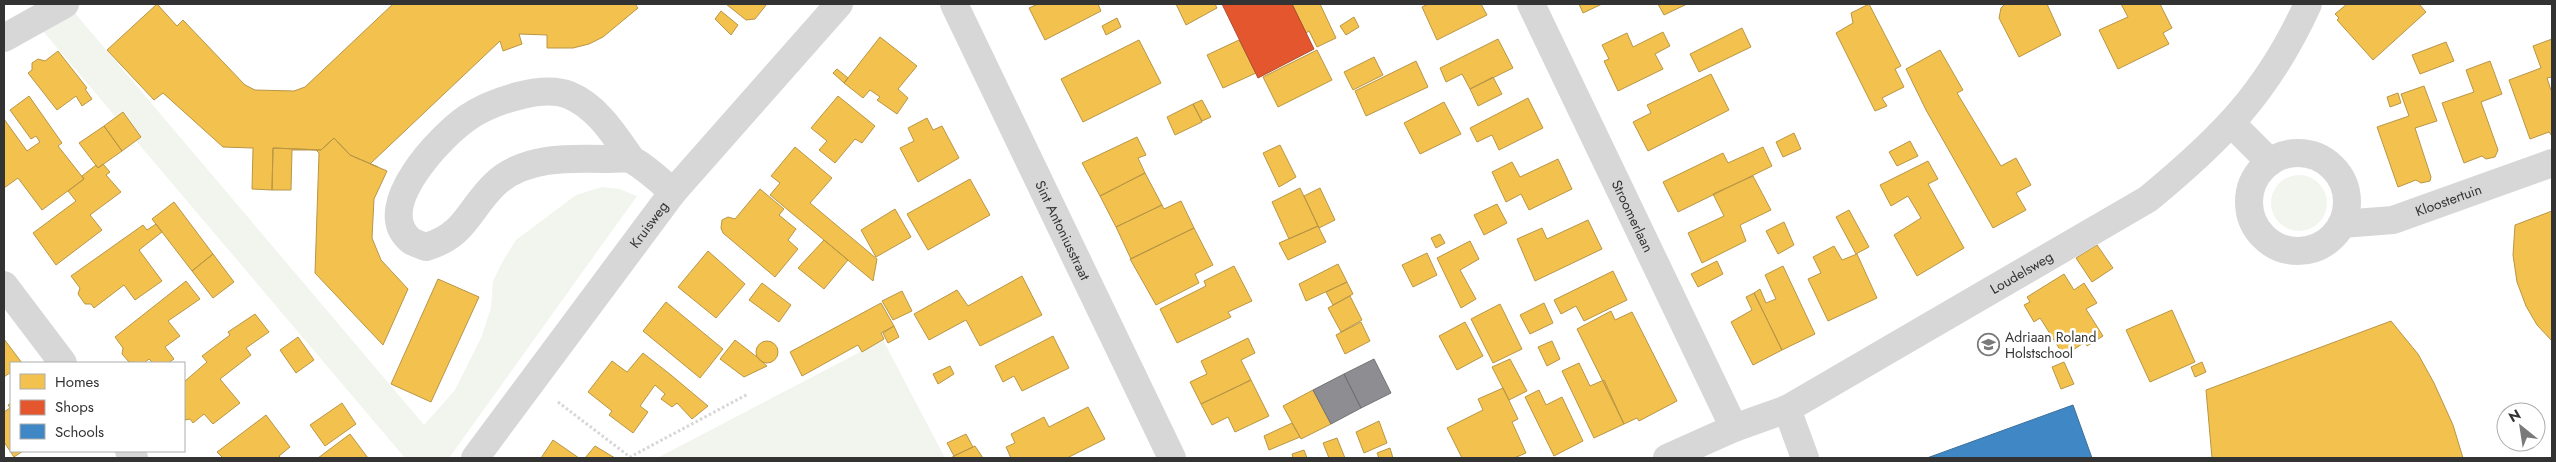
<svg xmlns="http://www.w3.org/2000/svg" width="2556" height="462" viewBox="0 0 2556 462" font-family="Jost,sans-serif">
<style>
.green{fill:#f1f5ed}
.homes{fill:#f2c14e;stroke:#b99646}
.shops{fill:#e4572e;stroke:#af4c30}
.schools{fill:#3f88c5;stroke:#3b6e99}
.industry{fill:#8d8d92;stroke:#727276}
.lines{fill:none;stroke-linecap:round;stroke-linejoin:round}
.path{stroke:#d6d6d6;stroke-width:3;stroke-dasharray:2.5 2.5;stroke-linecap:butt}
.minor{stroke:#d7d7d7;stroke-width:28}
.labels{text-anchor:middle;stroke-width:5;stroke-linejoin:round;paint-order:stroke}
.street-label{font-size:14px;fill:#333;stroke:#fff}
.poi-label{font-size:14px;fill:#333;stroke:#fff;text-anchor:start}
</style>
<rect width="100%" height="100%" fill="#fff"/>
<path class="green" d="M74,12L424,425L455,390L481,338L491,308L493,281L504,259L516,240L576,195L602,187L619,189L637,196L449,458H405L42,30Z
M2271 203a28 28 0 1 1 56 0a28 28 0 1 1-56 0Z
M883,340L945,458H657Z"/>
<path class="homes" d="M157,4L177,26L183,20L245,85L255,90L294,91L305,87L393,4H635L638,8L603,37L589,44L573,48H547V35L519,34L522,44L503,51L500,41L370,164L378,167L350,155L334,138L321,150L273,148L272,190L252,189L253,148L223,147L163,93L154,100L107,50Z
M726,4H767L755,19L746,20Z
M1038,4H1098L1101,11L1045,40L1029,8Z
M1176,4H1215L1217,8L1186,25Z
M1292,4H1320L1336,38L1317,47L1309,31L1306,33Z
M1428,4H1481L1487,15L1437,40L1422,7Z
M1579,4H1602L1583,13Z
M1658,4H1687L1664,15Z
M1869,4L1901,66L1895,69L1904,87L1882,98L1887,106L1875,111L1836,33L1853,23L1851,13Z
M2005,4H2047L2061,35L2019,57L1999,18L2001,8Z
M2121,4H2160L2172,28L2163,33L2169,44L2118,69L2099,30L2128,17Z
M2347,4H2419L2426,12L2373,60L2337,20L2339,18L2335,14Z
M721,11L738,25L731,35L715,19Z
M1354,17L1359,27L1346,35L1340,26Z
M1117,18L1121,27L1106,35L1102,26Z
M1742,28L1751,47L1699,72L1690,54Z
M1663,32L1670,46L1655,54L1663,69L1618,91L1604,61L1609,59L1602,45L1627,33L1633,47Z
M880,37L917,66L898,89L908,98L897,114L877,100L880,97L870,90L863,98L844,83Z
M1498,39L1513,68L1470,89L1462,74L1446,82L1440,68Z
M2552,39V77L2547,78L2552,93V136L2549,132L2530,139L2509,80L2541,68L2533,46Z
M1139,40L1161,83L1083,122L1061,79Z
M1239,40L1256,73L1223,88L1207,55Z
M2446,42L2454,61L2420,74L2412,55Z
M1317,50L1332,80L1278,107L1263,77Z
M1940,50L1963,90L1957,93L2001,166L2016,158L2031,185L2016,193L2026,210L1993,228L1926,110L1906,69Z
M58,51L87,88L85,89L92,99L82,106L76,96L57,110L28,73L32,70V63L38,59L45,61Z
M1374,57L1383,75L1353,90L1344,72Z
M1416,61L1428,87L1366,116L1355,91Z
M2490,61L2502,94L2481,102L2498,150L2495,157L2486,159L2482,156L2464,163L2442,103L2474,92L2466,70Z
M837,69L848,78L844,83L833,73Z
M1711,74L1729,110L1648,151L1633,122L1651,113L1647,105Z
M1493,77L1502,94L1478,106L1470,89Z
M2424,86L2437,121L2415,128L2431,177L2430,181L2421,183L2416,180L2398,187L2377,127L2409,116L2401,94Z
M2398,93L2401,103L2390,107L2387,97Z
M29,96L62,143L58,146L84,179L42,210L18,178L4,188V119L27,151L40,142L36,136L31,139L10,110Z
M838,96L875,126L862,143L855,139L835,163L819,150L827,141L811,128Z
M1528,98L1543,128L1499,150L1492,135L1477,142L1470,128Z
M1202,100L1211,117L1202,121L1193,104Z
M1444,102L1461,134L1420,154L1404,123Z
M1193,104L1202,122L1175,135L1167,117Z
M123,112L141,137L122,151L104,126Z
M927,118L933,130L942,126L959,158L918,182L900,148L914,141L908,128Z
M104,126L122,151L98,168L79,143Z
M1794,133L1801,149L1783,157L1776,142Z
M1137,137L1146,155L1138,158L1145,173L1100,196L1082,163Z
M334,138L350,155L387,171L374,199L372,238L381,260L408,289L383,345L315,273L319,153L316,150H292L291,190H272L273,148L321,150Z
M1910,141L1918,156L1897,166L1889,152Z
M1280,145L1296,177L1279,187L1263,153Z
M795,147L832,178L810,203L877,259L873,281L770,195L780,183L771,176Z
M1763,147L1772,166L1678,212L1663,182L1723,153L1728,163Z
M1558,159L1572,189L1529,210L1521,194L1506,202L1492,172L1512,162L1520,177Z
M1928,161L1938,179L1928,184L1964,248L1917,276L1894,235L1921,218L1908,196L1891,206L1880,185Z
M103,164L110,172L106,175L121,192L90,215L102,230L56,265L33,233L76,201L68,191L84,179L82,176L96,165L98,168Z
M1145,173L1162,205L1116,227L1100,196Z
M1753,176L1771,210L1740,225L1746,241L1702,263L1688,233L1724,216L1713,194Z
M970,179L990,215L928,250L907,214Z
M1300,188L1318,226L1289,239L1272,202Z
M1320,188L1335,220L1319,228L1304,196Z
M760,189L784,209L779,215L796,229L788,240L798,249L775,277L723,233L721,228L722,220L728,217L735,219Z
M1181,201L1194,228L1131,259L1116,227L1162,205L1164,209Z
M174,202L213,254L192,271L152,219Z
M1497,204L1507,223L1484,235L1474,215Z
M895,209L911,237L876,257L861,230Z
M1849,210L1869,247L1856,254L1836,217Z
M2552,211V341L2537,325L2526,306L2517,282L2513,255L2515,225Z
M1588,220L1602,249L1535,281L1517,239L1542,228L1547,239Z
M1784,222L1794,245L1778,254L1766,231Z
M156,224L162,232L139,250L162,281L135,300L124,285L94,308L91,304H85L78,294L80,288L71,276L143,225L147,230Z
M1318,226L1326,242L1288,260L1279,243Z
M1194,228L1213,265L1195,274L1199,283L1156,305L1130,259Z
M1440,234L1445,243L1436,248L1431,238Z
M824,240L848,260L824,289L798,268Z
M1470,241L1479,259L1460,270L1476,299L1461,308L1437,258Z
M2097,245L2113,268L2092,282L2076,258Z
M1834,246L1842,260L1857,254L1877,298L1828,321L1808,279L1821,273L1813,257Z
M708,251L745,284L716,318L678,287Z
M1427,253L1437,275L1413,287L1402,265Z
M213,254L234,282L213,298L192,271Z
M1717,261L1723,274L1698,287L1691,274Z
M1338,264L1347,282L1306,301L1299,284Z
M1234,266L1252,301L1228,312L1231,317L1177,343L1160,309L1206,286L1204,281Z
M1783,266L1815,334L1782,350L1754,293L1760,289L1766,303L1776,299L1765,275Z
M1613,271L1627,300L1584,321L1576,306L1561,314L1554,300Z
M2064,274L2074,290L2084,283L2097,303L2086,309L2103,336L2087,346L2085,342L2064,356L2042,321L2040,318L2034,322L2024,305L2030,302L2027,297Z
M1022,276L1042,315L980,346L966,320L929,340L914,314L957,290L968,306Z
M438,279L479,297L431,402L391,384Z
M186,281L200,299L168,321L180,336L165,347L174,359L168,363H153L149,359L144,363L129,362L122,354L123,348L115,337Z
M1347,282L1353,294L1333,305L1326,292Z
M762,283L791,305L779,322L749,300Z
M902,291L912,311L893,320L882,301Z
M1754,293L1782,350L1753,365L1731,322L1752,310L1746,297Z
M1350,296L1362,320L1341,332L1328,308Z
M666,302L723,349L700,378L643,331Z
M881,303L894,326L881,333L884,339L862,352L858,345L802,376L790,352Z
M1544,303L1553,323L1530,334L1520,315Z
M1500,304L1522,349L1493,363L1471,319Z
M2172,310L2195,362L2150,382L2126,330Z
M1611,311L1615,320L1632,312L1677,401L1639,421L1637,418L1624,424L1577,329Z
M255,314L269,332L246,348L251,355L220,379L240,403L213,424L204,414L193,423L190,419L185,420L184,382L207,362L202,356L230,335L228,332Z
M2391,321L2418,354L2434,383L2453,425L2463,458H2212L2206,390Z
M1361,322L1370,341L1345,354L1336,335Z
M1465,322L1483,356L1457,370L1439,336Z
M894,326L899,337L888,343L883,333Z
M1053,336L1069,368L1022,391L1014,376L1003,382L995,366Z
M298,337L314,360L296,373L280,350Z
M1248,338L1255,353L1241,360L1251,380L1201,404L1190,382L1207,374L1201,361Z
M4,339L22,363H11V372L4,377Z
M735,340L757,357L767,366L744,377L720,359Z
M1552,341L1560,359L1547,366L1538,347Z
M756 352a11 11 0 1 1 22 0a11 11 0 1 1-22 0Z
M643,353L671,375L708,406L692,419L677,403L672,407L661,399L665,394L655,385L640,406L648,412L633,433L609,415L612,411L588,392L612,361L627,372Z
M1510,359L1527,391L1509,400L1492,367Z
M2064,362L2074,384L2061,389L2052,367Z
M2202,362L2206,372L2195,377L2191,367Z
M1579,363L1590,386L1604,380L1624,424L1594,438L1562,371Z
M950,366L954,374L938,384L933,374Z
M1251,380L1269,416L1235,432L1228,417L1212,425L1201,404Z
M1503,388L1518,419L1512,422L1526,453L1514,458H1462L1447,428L1483,410L1478,399Z
M1313,390L1331,424L1301,439L1283,406Z
M1539,390L1546,405L1562,397L1583,441L1554,456L1525,397Z
M11,403V451H23L14,457L4,442V412L10,408L8,405Z
M342,403L356,424L325,446L310,425Z
M1088,407L1105,439L1067,458H1011L1006,447L1015,443L1011,434L1044,417L1049,427Z
M266,415L290,447L279,456L281,458H223L217,452Z
M1379,421L1387,443L1364,453L1356,432Z
M1292,423L1300,437L1269,450L1264,436Z
M350,434L368,458H318Z
M966,434L973,447L954,456L947,443Z
M1337,438L1345,458H1329L1323,443Z
M553,440L579,458H541Z
M595,446L615,458H585Z
M975,446L983,458H951L954,456Z
M1390,448L1393,458H1379L1377,453Z
M1304,450L1307,458H1293L1292,454Z"/>
<path class="shops" d="M1222,4H1292L1314,49L1258,78Z"/>
<path class="schools" d="M2073,405L2092,458H1927Z"/>
<path class="industry" d="M1374,359L1391,393L1361,408L1344,374Z
M1344,374L1361,408L1331,424L1313,390Z"/>
<g class="lines">
<path class="path" d="M558,402L630,457L748,394"/>
<g class="minor">
<path id="s1" d="M954,4L1172,458"/>
<path id="s2" d="M1531,4L1734,428"/>
<path d="M4,38L65,4"/>
<path d="M2232,124L2270,162"/>
<circle cx="2298" cy="202" r="49"/>
<path d="M632,160C615,136 598,107 569,95C542,84 490,102 467,118C441,136 373,206 409,239C413,243 421,245 426,247C466,235 468,210 495,184C524,156 571,158 608,159C615,159 628,157 634,161C648,169 661,182 673,192"/>
<path id="s3" d="M2342,224L2393,220L2552,163"/>
<path d="M4,285L63,363"/>
<path d="M1787,409L1805,458"/>
<path d="M129,451L134,458"/>
<path id="s4" d="M475,458L673,192L839,4"/>
<path id="s5" d="M1667,458L1734,428L1787,409L2148,199C2222,138 2268,92 2308,4"/>
</g>
</g>
<defs>
<symbol id="school-ring" viewBox="-11 -11 22 22"><circle r="9.5" fill="#fff" stroke="#7a7a7a" stroke-width="1.5"/><path d="M0-5L7-2L0 1L-7-2ZM-4 1L0 2.5L4 1V4Q0 6-4 4Z" fill="#7a7a7a"/></symbol>
</defs>
<g fill-rule="evenodd">
<use href="#school-ring" x="1976" y="332" width="25" height="25"/>
</g>
<g class="labels">
<g class="street-label">
<text dy="5" stroke="none"><textPath href="#s3" startOffset="110">Kloostertuin</textPath></text>
<text dy="5" stroke="none"><textPath href="#s2" startOffset="235">Stroomerlaan</textPath></text>
<text dy="5" stroke="none"><textPath href="#s4" startOffset="291">Kruisweg</textPath></text>
<text dy="5" stroke="none"><textPath href="#s1" startOffset="251">Sint Antoniusstraat</textPath></text>
<text dy="5" stroke="none"><textPath href="#s5" startOffset="401">Loudelsweg</textPath></text>
</g>
<g class="poi-label">
<text x="2005" y="342">Adriaan Roland<tspan x="2005" dy="16">Holstschool</tspan></text>
</g>
</g>
<rect width="2556" height="462" fill="none" stroke="#333333" stroke-width="10"/>
<rect x="10" y="362" width="175" height="90" fill="#ffffff" stroke="#adadad"/>
<rect x="20" y="374" width="25" height="15" fill="#f2c14e" stroke="#adadad"/>
<text x="55" y="387" font-size="15" fill="#333333">Homes</text>
<rect x="20" y="400" width="25" height="15" fill="#e4572e" stroke="#adadad"/>
<text x="55" y="412" font-size="15" fill="#333333">Shops</text>
<rect x="20" y="424" width="25" height="15" fill="#3f88c5" stroke="#adadad"/>
<text x="55" y="437" font-size="15" fill="#333333">Schools</text>
<g transform="translate(2521 427) rotate(330)"><circle r="24" fill="#ffffff" stroke="#adadad"/>
<path d="M0-4L9 19L0 12L-9 19Z" fill="#7a7a7a"/>
<text y="-8" font-size="14" font-weight="bold" text-anchor="middle" fill="#333333">N</text>
</g>
</svg>
